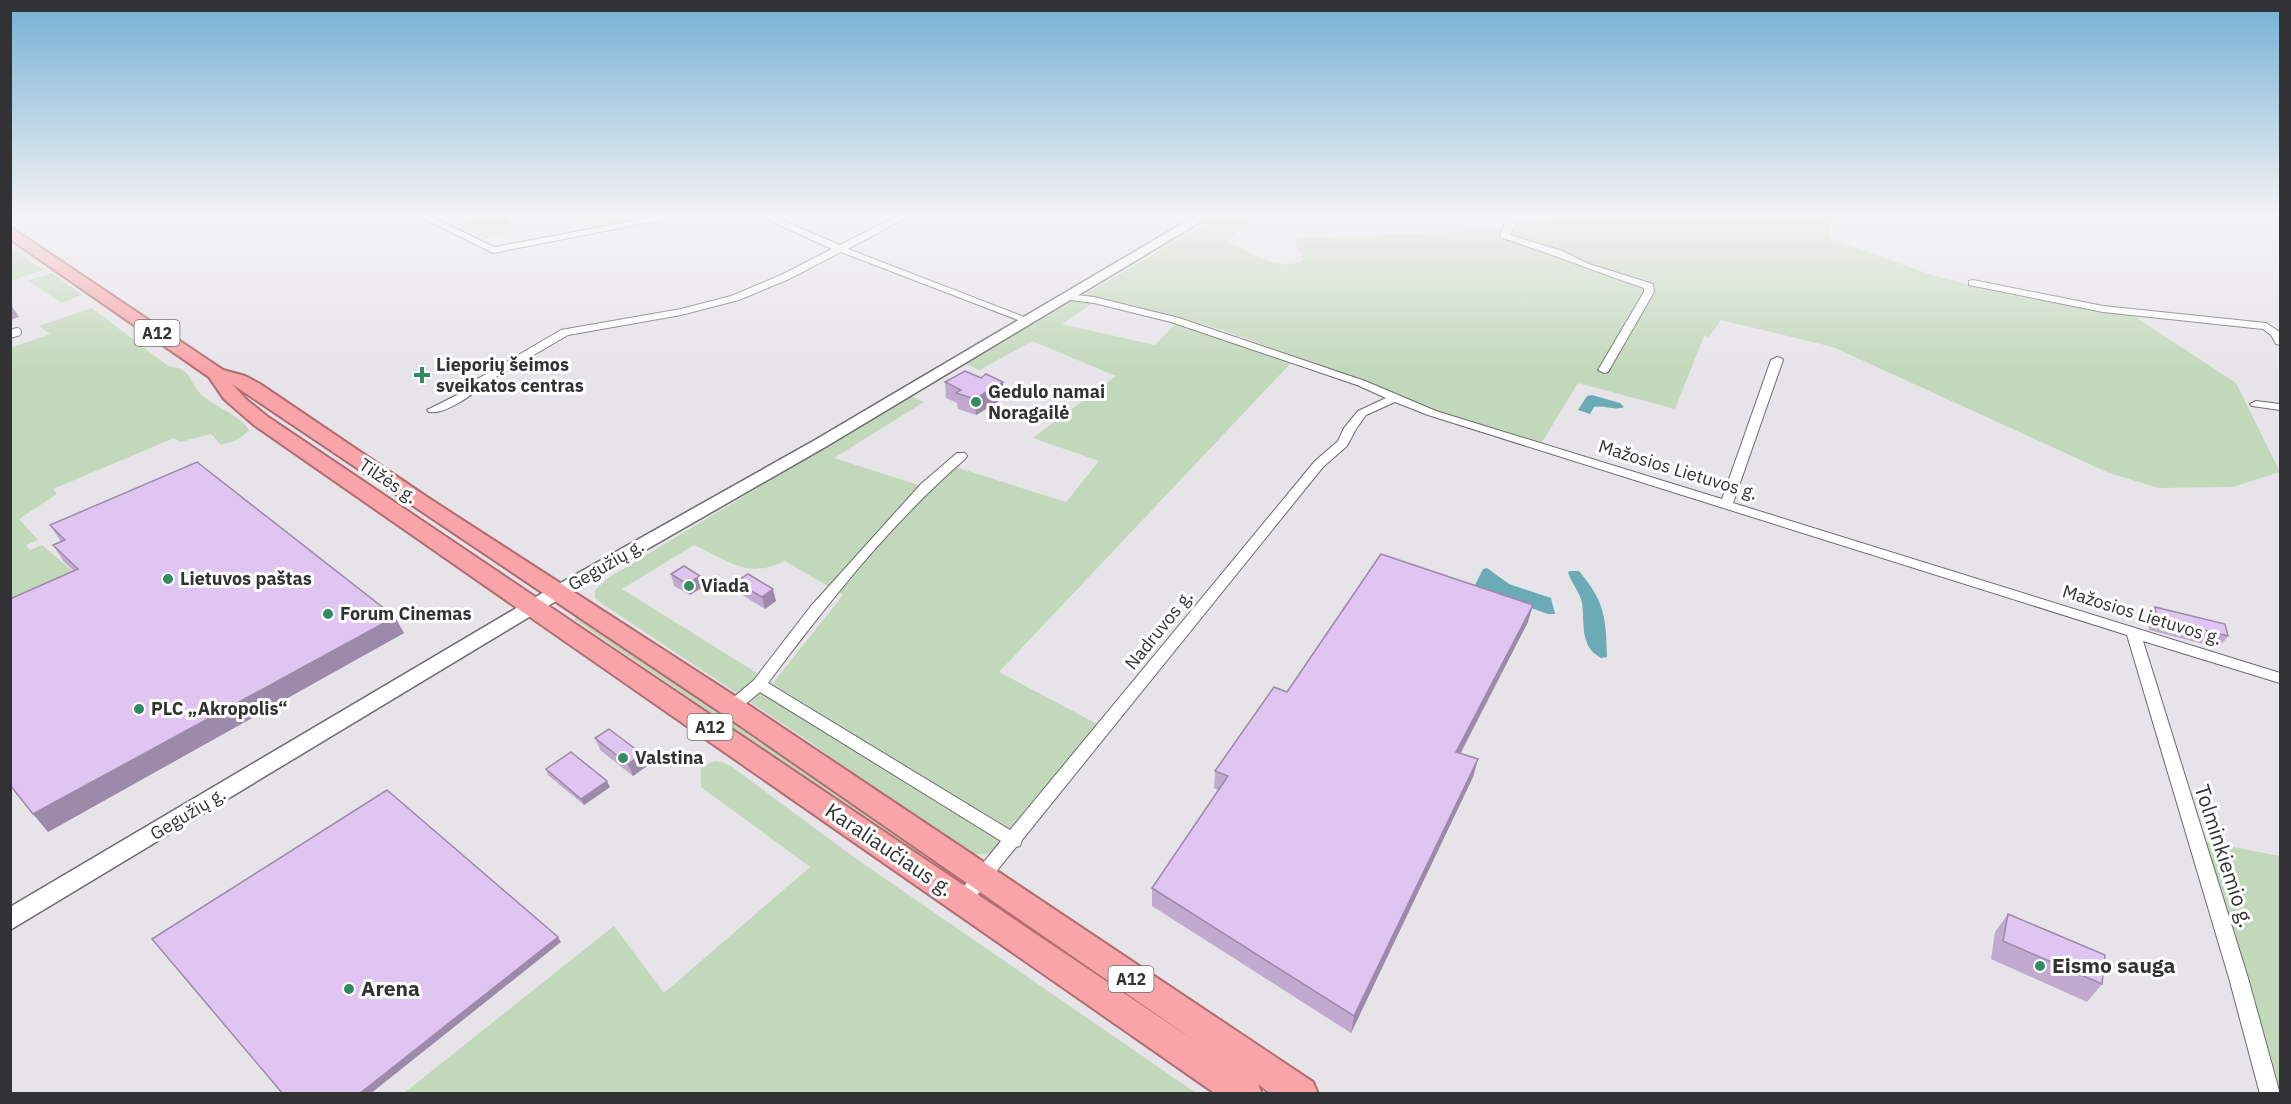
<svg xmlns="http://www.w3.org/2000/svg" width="2291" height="1104" viewBox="0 0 2291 1104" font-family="'IBM Plex Sans',sans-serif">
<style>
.education{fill:#edd7ca}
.green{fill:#c2d8ba;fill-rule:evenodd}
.water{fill:#6aabb7}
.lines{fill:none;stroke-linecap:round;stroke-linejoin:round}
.pedestrian-casing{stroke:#6d6a6e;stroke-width:10}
.minor-casing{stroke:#6d6a6e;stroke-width:2}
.secondary-casing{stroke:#6d6a6e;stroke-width:3}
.trunk-casing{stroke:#b16d71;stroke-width:4}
.pedestrian{stroke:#fff;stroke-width:8}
.minor{fill:#fff;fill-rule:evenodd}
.secondary{fill:#fff;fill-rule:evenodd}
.trunk{fill:#f8a4a8;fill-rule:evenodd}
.wall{fill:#c1a9d0}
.shaded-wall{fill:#9d89a9}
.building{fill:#e0c4f2;stroke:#9d89a9;stroke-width:1.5}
.poi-dot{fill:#318c63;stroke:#fff;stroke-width:2}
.labels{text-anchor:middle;stroke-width:6;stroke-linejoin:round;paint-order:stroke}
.shield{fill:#fff;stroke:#706f70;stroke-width:1.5}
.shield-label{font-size:16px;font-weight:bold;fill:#323133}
.poi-label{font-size:18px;font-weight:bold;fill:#323133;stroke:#fff;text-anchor:start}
.street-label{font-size:18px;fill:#323133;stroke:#fff}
.near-street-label{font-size:21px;fill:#323133;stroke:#fff}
.near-poi-label{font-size:21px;font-weight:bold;fill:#323133;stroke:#fff;text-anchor:start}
</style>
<rect width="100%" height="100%" fill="#e7e4e9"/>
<path class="education" d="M565,216H649L592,230Z"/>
<path class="green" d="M484,216H504L510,220L505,232L486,239L460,225Z
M1218,216H1257L1227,241C1248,251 1281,275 1304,259L1293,239L1516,229V223L1554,221V216H1828L1831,239L1929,274L1970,285L2131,314L2236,383L2280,472L2233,487L2159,488L2109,473L1833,347L1721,320L1709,337L1704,336L1675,409L1578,383L1541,444L1447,415L1223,330L1185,319L1084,295Z
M10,247L43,270L11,281Z
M52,273L81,294L82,295L61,303L29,281L21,283Z
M1075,300L1094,302L1062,324L1155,345L1176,323L1291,363L999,672L1101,726L999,848L988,854L969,855L902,813L813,744L601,603L595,598V590L608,578L911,396L924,402L834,458L925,487L949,465L1066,502L1099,461L1033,438L1116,376L1032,341L980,370L965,364ZM694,545C728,560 747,580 785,561L843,595L773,683L622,589Z
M92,308L168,366C192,369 187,378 199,392C213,407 238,413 249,430L239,439L221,445L211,434L180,442L174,438L53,489L57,494L19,519L38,540L26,545L30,550L42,545L82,579L10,612V348L50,334L39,326Z
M578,617L1136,998L1137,1003H1134L574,619Z
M714,761L722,762L731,766L855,858L1196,1093H404L614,926L664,993L810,867L701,787V768Z
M2206,842L2280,856V1092L2277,1077Z"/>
<path class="water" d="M1592,395L1620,403L1624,407C1615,411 1605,405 1594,407L1590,414L1578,410L1587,396Z
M1487,568L1509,584L1551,598L1555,614H1548L1477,589L1475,585L1483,569Z
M1571,571H1579C1605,602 1606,618 1607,657L1601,658C1579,646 1585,623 1582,603C1580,592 1571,583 1568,572Z"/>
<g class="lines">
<defs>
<path id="pedestrian" d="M10,334L17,332"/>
<path id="minor" d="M418,216H430L494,247L660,216H681L493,253Z
M759,216H772L840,245L897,216H909L848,249L1032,320L1031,322H1023L841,252L789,279L739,300L681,315L568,335L482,385C472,396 444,415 429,412L427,410L463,392L474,381L561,330L681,309L731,296L781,275L832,249Z
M1500,216H1509L1514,225L1510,235L1562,251L1589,264L1653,284L1654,292L1608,372L1604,373L1598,370L1644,292V288C1596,272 1550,253 1502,238L1500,236L1504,225Z
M1973,280L2103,306L2266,323L2280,332V345L2276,344L2271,335L2263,329L2103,312L1969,285V281Z
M1067,294L1094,297L1179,318L1365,381L1436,411L1722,499L1771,360L1777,357L1781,358L1783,360L1733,503L2280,673V683L2143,641L2248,978L2280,1094H2260L2229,978L2127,635L1428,415L1395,402L1366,415L1356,429L1347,446L1323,467L1022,840L1020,846L1016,847L969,905L963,908L957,905L954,900L957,895L1001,841L760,692L737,711H727L724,707L727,703L754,680L811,606L921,484L957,453H965L967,456L965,459C890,524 828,603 768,683L1010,830L1315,461L1338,441L1344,428L1358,411L1386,398L1357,385L1171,322L1094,303L1063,299L1062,297Z
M2256,401L2280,404V410L2252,406L2250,404Z"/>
<path id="secondary" d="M1195,216H1210L827,446L539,611L10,930V907L525,603L815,440Z"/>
<path id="trunk" d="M10,227L223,370L245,376L260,384L430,499L741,700L1313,1082L1318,1094H1271L1258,1084L1262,1094H1216L254,425L224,399L209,377L10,239ZM232,384L723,714L1195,1041L268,417L247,400Z"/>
</defs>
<use href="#pedestrian" class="pedestrian-casing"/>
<use href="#minor" class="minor-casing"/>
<use href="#secondary" class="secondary-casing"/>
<use href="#trunk" class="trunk-casing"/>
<use href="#pedestrian" class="pedestrian"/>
<use href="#minor" class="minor"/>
<use href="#secondary" class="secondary"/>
<use href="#trunk" class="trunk"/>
</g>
<path class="wall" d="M945,382L1004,398L976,415L958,409L957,403L946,398Z
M50,525L404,633L48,832L74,571L64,562L53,545L61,542Z
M671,574L703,587L690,595L674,586Z
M736,582L776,601L765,609L739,593Z
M2155,607L2228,636L2219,648L2149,630L2148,618Z
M1528,622L1461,753L1478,759L1473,777L1351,1033L1152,906V888L1219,791L1214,788L1215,771L1287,692Z
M595,738L642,754L647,766L633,776L600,750Z
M546,769L610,787L584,805L548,775Z
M2008,914L2102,984L2087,1002L1991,959L1995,932Z"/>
<path class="shaded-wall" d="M10,303L19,317L10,320Z
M1003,382L1004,398L976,415L975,399Z
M700,576L703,587L690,595L687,584Z
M773,589L776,601L765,609L762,597Z
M1533,605L1528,622L1452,769L1456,752Z
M395,617L404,633L48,832L33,814Z
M642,754L647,766L633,776L628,764Z
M1478,759L1473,777L1351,1033L1354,1016Z
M607,781L610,787L584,805L581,799Z
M558,937L561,942L370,1094H359Z"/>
<path class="building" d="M965,371L981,378L986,374L1003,382L975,399L956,393L961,390L945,382Z
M197,462L395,617L33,814L10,785V599L78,569L53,545L65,540L50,525Z
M1381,554L1533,605L1456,752L1478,759L1354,1016L1152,888L1228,776L1215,771L1274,687L1287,692Z
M684,566L700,576L687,584L671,574Z
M748,574L773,589L762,597L736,582Z
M2155,607L2225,624L2228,636L2157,618Z
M609,729L642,754L628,764L595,738Z
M571,752L607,781L581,799L546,769Z
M387,790L558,937L359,1094H283L152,939Z
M2008,914L2105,955L2102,984L2003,941Z"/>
<linearGradient id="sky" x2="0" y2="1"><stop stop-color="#75b0d4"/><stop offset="0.58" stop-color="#f4f3f5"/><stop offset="1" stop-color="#f4f3f5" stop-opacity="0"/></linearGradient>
<rect width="2291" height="371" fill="url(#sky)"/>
<g class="poi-dot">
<path d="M419 366h6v6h6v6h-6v6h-6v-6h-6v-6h6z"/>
<circle cx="976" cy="402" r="6"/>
<circle cx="168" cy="579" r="6"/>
<circle cx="689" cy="586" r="6"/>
<circle cx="328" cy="614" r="6"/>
<circle cx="139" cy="709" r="6"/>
<circle cx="623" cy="758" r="6"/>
<circle cx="2040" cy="966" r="6"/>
<circle cx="349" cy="989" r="6"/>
</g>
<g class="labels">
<g class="shield">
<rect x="134.5" y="320" width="45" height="26" rx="4.5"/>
<rect x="687.5" y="714" width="45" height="26" rx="4.5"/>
<rect x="1108.5" y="966" width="45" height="26" rx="4.5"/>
</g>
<g class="shield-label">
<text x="157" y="339">A12</text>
<text x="710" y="733">A12</text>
<text x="1131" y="985">A12</text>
</g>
<g class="poi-label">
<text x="436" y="371">Lieporių šeimos<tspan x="436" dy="21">sveikatos centras</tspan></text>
<text x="988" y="398">Gedulo namai<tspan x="988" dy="21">Noragailė</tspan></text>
<text x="180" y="585">Lietuvos paštas</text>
<text x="701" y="592">Viada</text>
<text x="340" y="620">Forum Cinemas</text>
<text x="151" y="715">PLC „Akropolis“</text>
<text x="635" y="764">Valstina</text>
</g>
<g class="street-label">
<text transform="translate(1678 470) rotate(17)" y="6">Mažosios Lietuvos g.</text>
<text transform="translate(388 481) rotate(34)" y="6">Tilžės g.</text>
<text transform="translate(606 565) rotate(-30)" y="6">Gegužių g.</text>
<text transform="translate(2142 615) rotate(17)" y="6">Mažosios Lietuvos g.</text>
<text transform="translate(1159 630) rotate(-51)" y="6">Nadruvos g.</text>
<text transform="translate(188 814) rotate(-31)" y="6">Gegužių g.</text>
</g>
<g class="near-street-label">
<text transform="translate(889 850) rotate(34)" y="7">Karaliaučiaus g.</text>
<text transform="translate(2224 856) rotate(72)" y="7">Tolminkiemio g.</text>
</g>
<g class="near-poi-label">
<text x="2052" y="973">Eismo sauga</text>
<text x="361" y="996">Arena</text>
</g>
</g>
<rect width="2291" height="1104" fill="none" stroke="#323133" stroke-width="24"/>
</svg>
